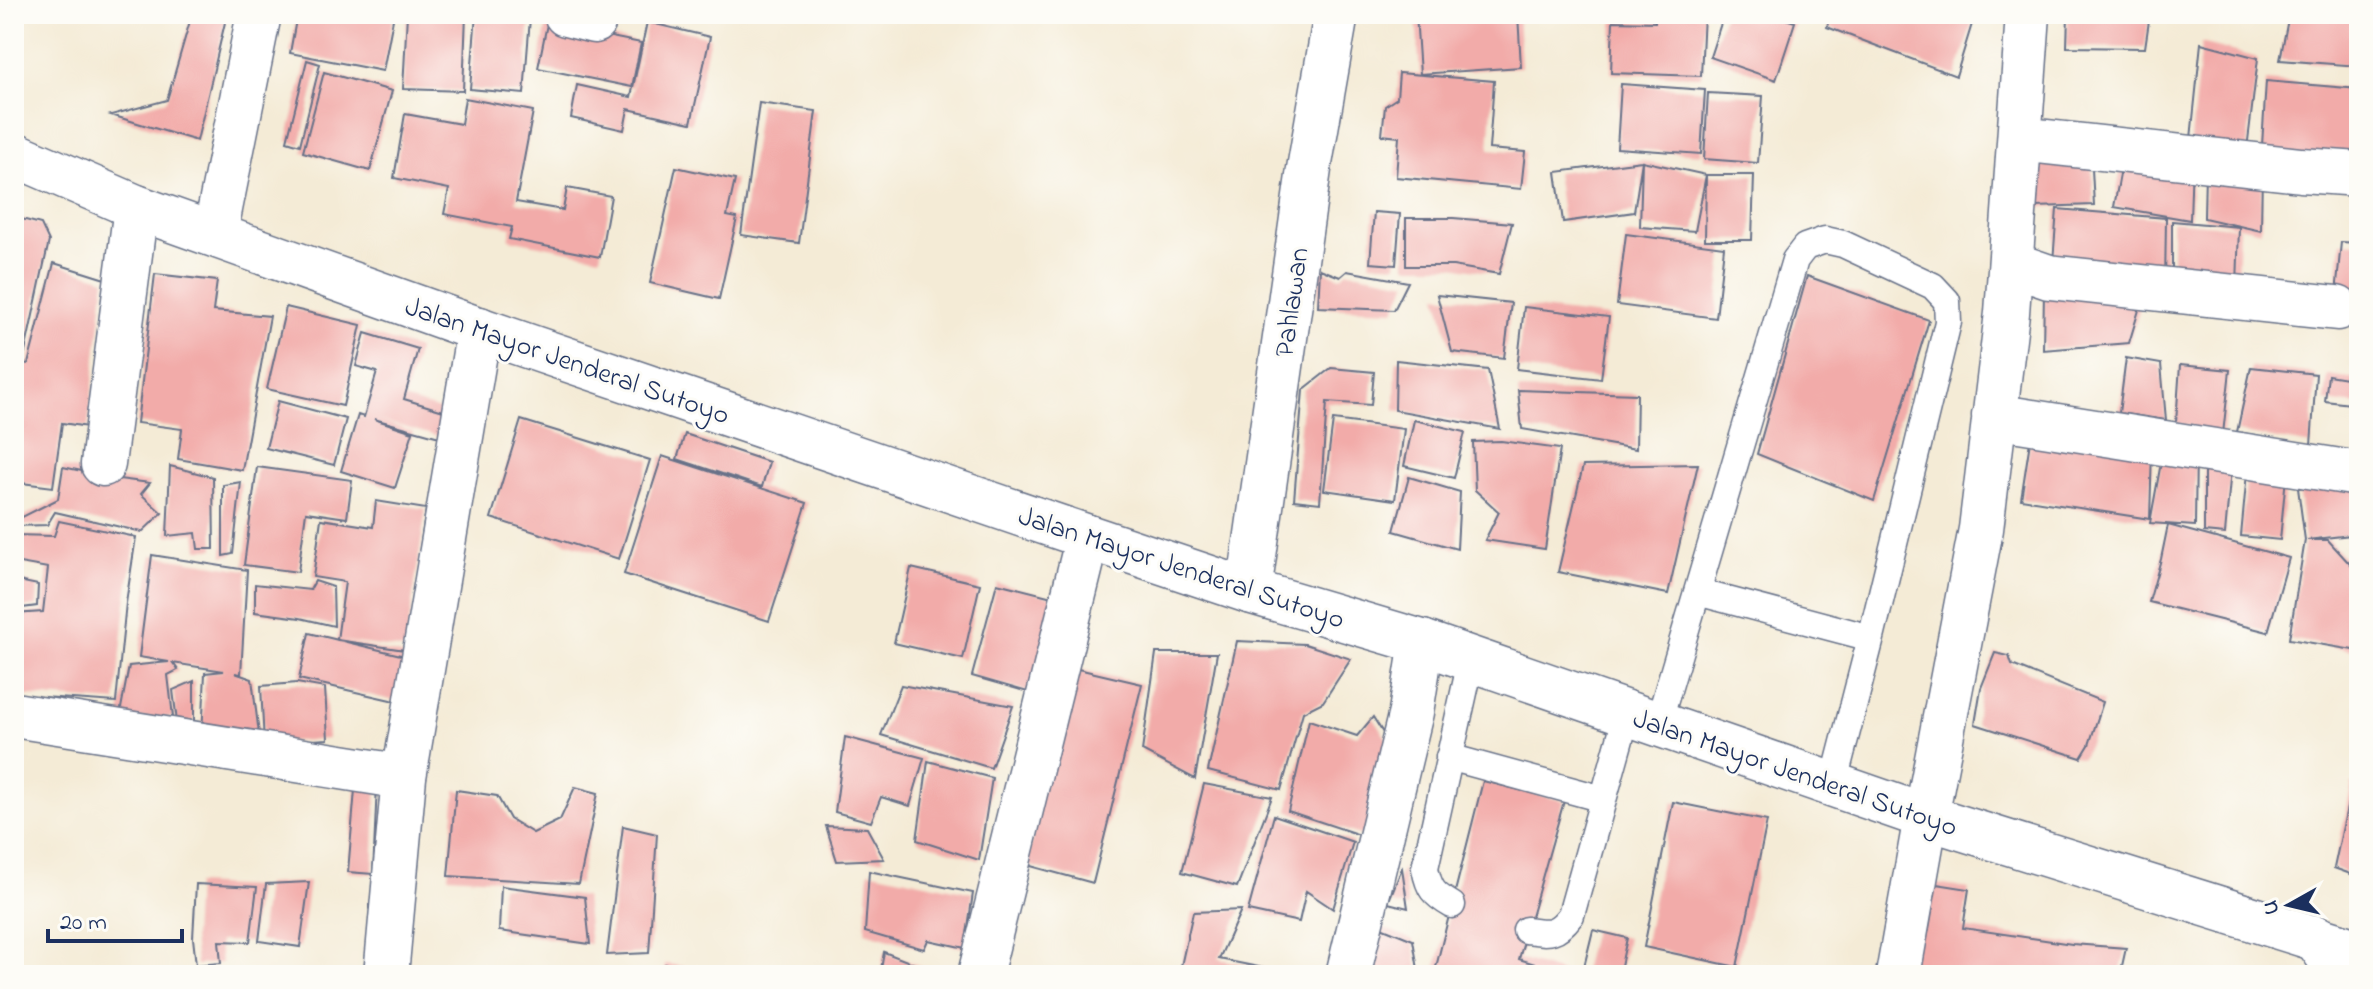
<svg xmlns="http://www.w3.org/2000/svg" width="2373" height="989" viewBox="0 0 2373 989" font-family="'Indie Flower',sans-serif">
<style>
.building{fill:#f2aba9}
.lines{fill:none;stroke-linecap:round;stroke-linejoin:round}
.service-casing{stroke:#677188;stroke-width:29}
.minor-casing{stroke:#677188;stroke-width:47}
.secondary-casing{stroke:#677188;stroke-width:47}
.service{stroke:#fff;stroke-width:26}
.minor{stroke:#fff;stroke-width:44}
.secondary{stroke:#fff;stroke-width:44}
.labels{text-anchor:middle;stroke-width:6;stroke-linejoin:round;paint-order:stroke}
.street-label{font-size:28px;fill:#1b2f5e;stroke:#fdfcf7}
</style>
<rect width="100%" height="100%" fill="#fdfcf7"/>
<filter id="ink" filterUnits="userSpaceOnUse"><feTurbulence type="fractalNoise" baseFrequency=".0125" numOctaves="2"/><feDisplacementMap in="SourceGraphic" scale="16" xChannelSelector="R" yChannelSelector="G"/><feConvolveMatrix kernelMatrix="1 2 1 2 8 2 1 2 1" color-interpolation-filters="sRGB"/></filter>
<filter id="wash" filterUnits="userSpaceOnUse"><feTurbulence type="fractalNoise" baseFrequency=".006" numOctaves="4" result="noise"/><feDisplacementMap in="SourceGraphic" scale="32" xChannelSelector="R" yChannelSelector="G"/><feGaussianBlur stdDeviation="1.8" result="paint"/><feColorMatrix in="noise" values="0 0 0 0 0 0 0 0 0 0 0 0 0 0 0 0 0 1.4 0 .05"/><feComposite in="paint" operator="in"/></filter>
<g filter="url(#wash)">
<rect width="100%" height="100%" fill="#f4ebd6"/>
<g id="blocks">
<path class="building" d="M192,14H227L197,141L111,115L167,100Z
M297,14H394L383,71L290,53Z
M407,14H466L463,91L403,89Z
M476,14L530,18L524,94L470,89Z
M616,14H649L647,22L710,37L691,123L628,109L624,130L571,118L577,85L631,97L647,22Z
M1416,14H1518L1521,67L1420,74Z
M1655,14H1704L1701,76L1611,73L1613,21L1655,22Z
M1724,14H1770L1795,22L1776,80L1710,57Z
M1830,14H1975L1956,76L1827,27Z
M2068,14H2150L2145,48L2067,47Z
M2289,14H2359V66L2280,60Z
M547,24L641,43L632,87L538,68Z
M2201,43L2258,58L2247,149L2190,148Z
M307,60L320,64L300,145L287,141Z
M324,72L392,91L370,171L303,152Z
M1399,73L1494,81L1489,149L1525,152L1521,189L1396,177L1399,137L1382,135L1385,106L1397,98Z
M2266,81L2359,89V162H2261Z
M1621,84L1705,90L1701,154L1617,148Z
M1708,93L1763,96L1758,163L1704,159Z
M465,98L533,111L516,202L563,210L567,188L611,196L600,257L509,239L512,227L444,214L449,189L394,178L405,114L461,124Z
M759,103L816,111L799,243L741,235Z
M2091,151L2094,205L2035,207L2033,153Z
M2124,152L2192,160L2190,220L2114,207Z
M1642,161L1634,212L1563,222L1556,172Z
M1642,161L1706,175H1754L1752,240H1705L1706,175L1695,231L1640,227Z
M676,167L735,180L727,216L737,218L719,299L650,283Z
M2205,170L2262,172L2261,231L2204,218Z
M2057,209L2166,218L2165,286L2052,276Z
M1374,212L1400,214L1396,265L1370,263Z
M14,217L41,224L49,241L25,352L14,350Z
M1406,218H1453L1512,223L1499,274L1453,266H1406Z
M2172,221L2239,227L2237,286L2172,285Z
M1626,234L1724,247L1716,318L1617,305Z
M2341,242L2359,243V297L2336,294Z
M54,263L105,279L88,427L62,423L53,487L14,482V362L28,364Z
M1320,269L1340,277L1347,271L1408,282L1394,310L1318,307Z
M155,274L217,281L213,311L270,316L242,470L178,459L182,429L137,423Z
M1807,276L1929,320L1874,501L1757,454Z
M2044,292L2142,300L2129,343L2043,350Z
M1437,295L1511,303L1504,358L1452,352Z
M286,307L361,325L343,406L267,389Z
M1524,307L1609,317L1601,379L1517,369Z
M365,333L418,349L404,399L450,413L443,438L374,419L413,432L395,488L341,471L358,415L364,417L377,372L356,366Z
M2126,358L2161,364L2166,420L2119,413Z
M1396,360L1488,370L1500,429L1395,410Z
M2180,365L2230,370L2223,434L2176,423Z
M2251,367L2316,374L2311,445L2237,432Z
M1331,368L1374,372L1371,405L1327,402L1320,503L1294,500L1303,390Z
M2328,375L2359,380V405L2325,401Z
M1518,390L1637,394L1636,449L1522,429Z
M278,401L346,419L334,465L266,448Z
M521,420L650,460L619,559L491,518Z
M1333,420L1404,429L1395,500L1324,490Z
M1414,420L1465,432L1454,478L1404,466Z
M685,434L769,462L762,487L677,459Z
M2031,435L2152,447L2150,519L2021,499Z
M1501,441L1560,449L1545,549L1485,540L1499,512L1475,490L1473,442Z
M2164,446L2196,449L2195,526L2150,523Z
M662,456L807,503L769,621L624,574Z
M2204,456L2232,458L2225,534L2204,532Z
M2248,462L2287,466L2280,540L2241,536Z
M1698,464L1668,594L1558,572L1583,466Z
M170,466L213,477L214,549H198L196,533L167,536Z
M63,467L119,479L150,483L141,494L162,513L142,532L55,512L47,525L14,526V521L58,499Z
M257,467L352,480L347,518L306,512L298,572L244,565Z
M1409,477L1460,492L1457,549L1394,531Z
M2359,480V534L2307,540H2328L2359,574V651L2289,639L2305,540L2298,488Z
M241,482L233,554L223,556V485Z
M376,501L426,509L405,650L337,640L345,582L313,577L321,519L373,527Z
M59,521L136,537L126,603L116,702L14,695V614L43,612L48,568L14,562V535L54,536Z
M2168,525L2289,558L2268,632L2149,602L2161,559Z
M152,555L247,570L241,674L235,673L252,679L259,734L202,737L205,673L224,671L173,663L178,670L168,675L173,717L119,719L129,666L169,662L139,657Z
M911,568L980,584L963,659L894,643Z
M14,580L38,585L37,606L14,609Z
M315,581L333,587L334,626L300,618L255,612V584L310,590Z
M997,583L1064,600L1038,695L972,676Z
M309,633L405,656L395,701L299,679Z
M1237,641L1305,644L1351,659L1323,702L1303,712L1281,790L1208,771Z
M1156,653H1217L1195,779L1142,751Z
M1995,653L2009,656L2012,665L2103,702L2089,745L2081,758L1975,724L1981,688Z
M1065,666L1142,684L1093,883L1027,865Z
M194,681V722H177L173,690Z
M297,683L325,688L328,739L264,743L261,686Z
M901,685L1013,706L991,768L881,735Z
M1373,717L1388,741L1366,837L1288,811L1309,720L1357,736Z
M845,737L924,758L910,806L881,797L871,822L835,812Z
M928,761L992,778L979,860L917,840Z
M356,778L377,784L373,874L348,872Z
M1483,781L1564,801L1519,959L1570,975H1434Z
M1204,784L1272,797L1237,887L1182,872Z
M2352,784L2359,785V877L2334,868Z
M575,787L598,793L579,884L448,876L456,790L497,796L510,819L533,833L560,820Z
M1673,802L1767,821L1737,967L1644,947Z
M1274,815L1353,842L1333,909L1306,891L1299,922L1248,911Z
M623,826L657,834L649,953L607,955Z
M826,826L867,828L884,859L837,861Z
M1402,868L1408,908L1388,903Z
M869,871L973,893L965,948L928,940L924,949L865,932Z
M309,882L300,947L259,941L266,884Z
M1924,882L1969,889L1963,928L2072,944L2126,948L2120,975H1909Z
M196,884L257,887L250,942L219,941L221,963L196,965L193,938Z
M501,886L585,897L590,944L499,931Z
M1241,910L1219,959L1299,975H1179L1193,912Z
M1376,925L1413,940L1419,975H1363Z
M1593,930L1627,938L1619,975H1582Z
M884,952L925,968L922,975H880Z
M665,964L720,971L719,975H664Z"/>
</g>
</g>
<g filter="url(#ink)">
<use href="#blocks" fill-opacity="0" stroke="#677188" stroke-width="2"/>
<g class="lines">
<defs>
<path id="service" d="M1658,724L1795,260L1805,247L1825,240L1843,244L1933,286L1947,301L1948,322L1871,638L1697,592
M1449,757L1603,799
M1833,785L1871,638
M1452,905C1433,894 1429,889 1425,868L1471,661
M1526,930C1549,933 1556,935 1571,915L1627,714"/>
<path id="minor" d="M566,14L594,21
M2020,139L2301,170L2359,174
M215,234L259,14
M2011,264L2049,277L2337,308
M1994,416L2359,474
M103,464L136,207
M1249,591L1309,169L1336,14
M14,715L404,777
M2315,937L2341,975
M386,975L404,777L479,329
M980,975L1088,537
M1348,975L1411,712L1422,642
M1898,975L1926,817L1981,529L2007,313L2028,14"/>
<path id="secondary" d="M14,154L136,207L469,326L1088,537L1249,591L1422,642L1926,817L2359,952"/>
</defs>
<use href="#service" class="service-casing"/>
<use href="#minor" class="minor-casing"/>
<use href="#secondary" class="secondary-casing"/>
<use href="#service" class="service"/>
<use href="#minor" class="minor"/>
<use href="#secondary" class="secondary"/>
</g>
</g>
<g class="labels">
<g class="street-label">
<text transform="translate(1290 302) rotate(-82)" y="10">Pahlawan</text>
<text transform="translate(568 359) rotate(19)" y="10">Jalan Mayor Jenderal Sutoyo</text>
<text transform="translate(1182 566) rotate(18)" y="10">Jalan Mayor Jenderal Sutoyo</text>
<text transform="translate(1796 771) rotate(19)" y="10">Jalan Mayor Jenderal Sutoyo</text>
</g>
</g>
<rect width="2373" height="989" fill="none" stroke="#fdfcf7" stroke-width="48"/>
<g transform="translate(2289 905) rotate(262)" stroke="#fdfcf7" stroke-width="6" paint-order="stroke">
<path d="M0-6L14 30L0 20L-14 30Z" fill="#1b2f5e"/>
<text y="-12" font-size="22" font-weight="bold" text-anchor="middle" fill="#1b2f5e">U</text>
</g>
<path d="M48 929v12h134v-12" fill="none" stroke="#1b2f5e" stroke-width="4"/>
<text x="60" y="929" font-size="24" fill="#1b2f5e" stroke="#fdfcf7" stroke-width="6" paint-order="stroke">20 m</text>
</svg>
